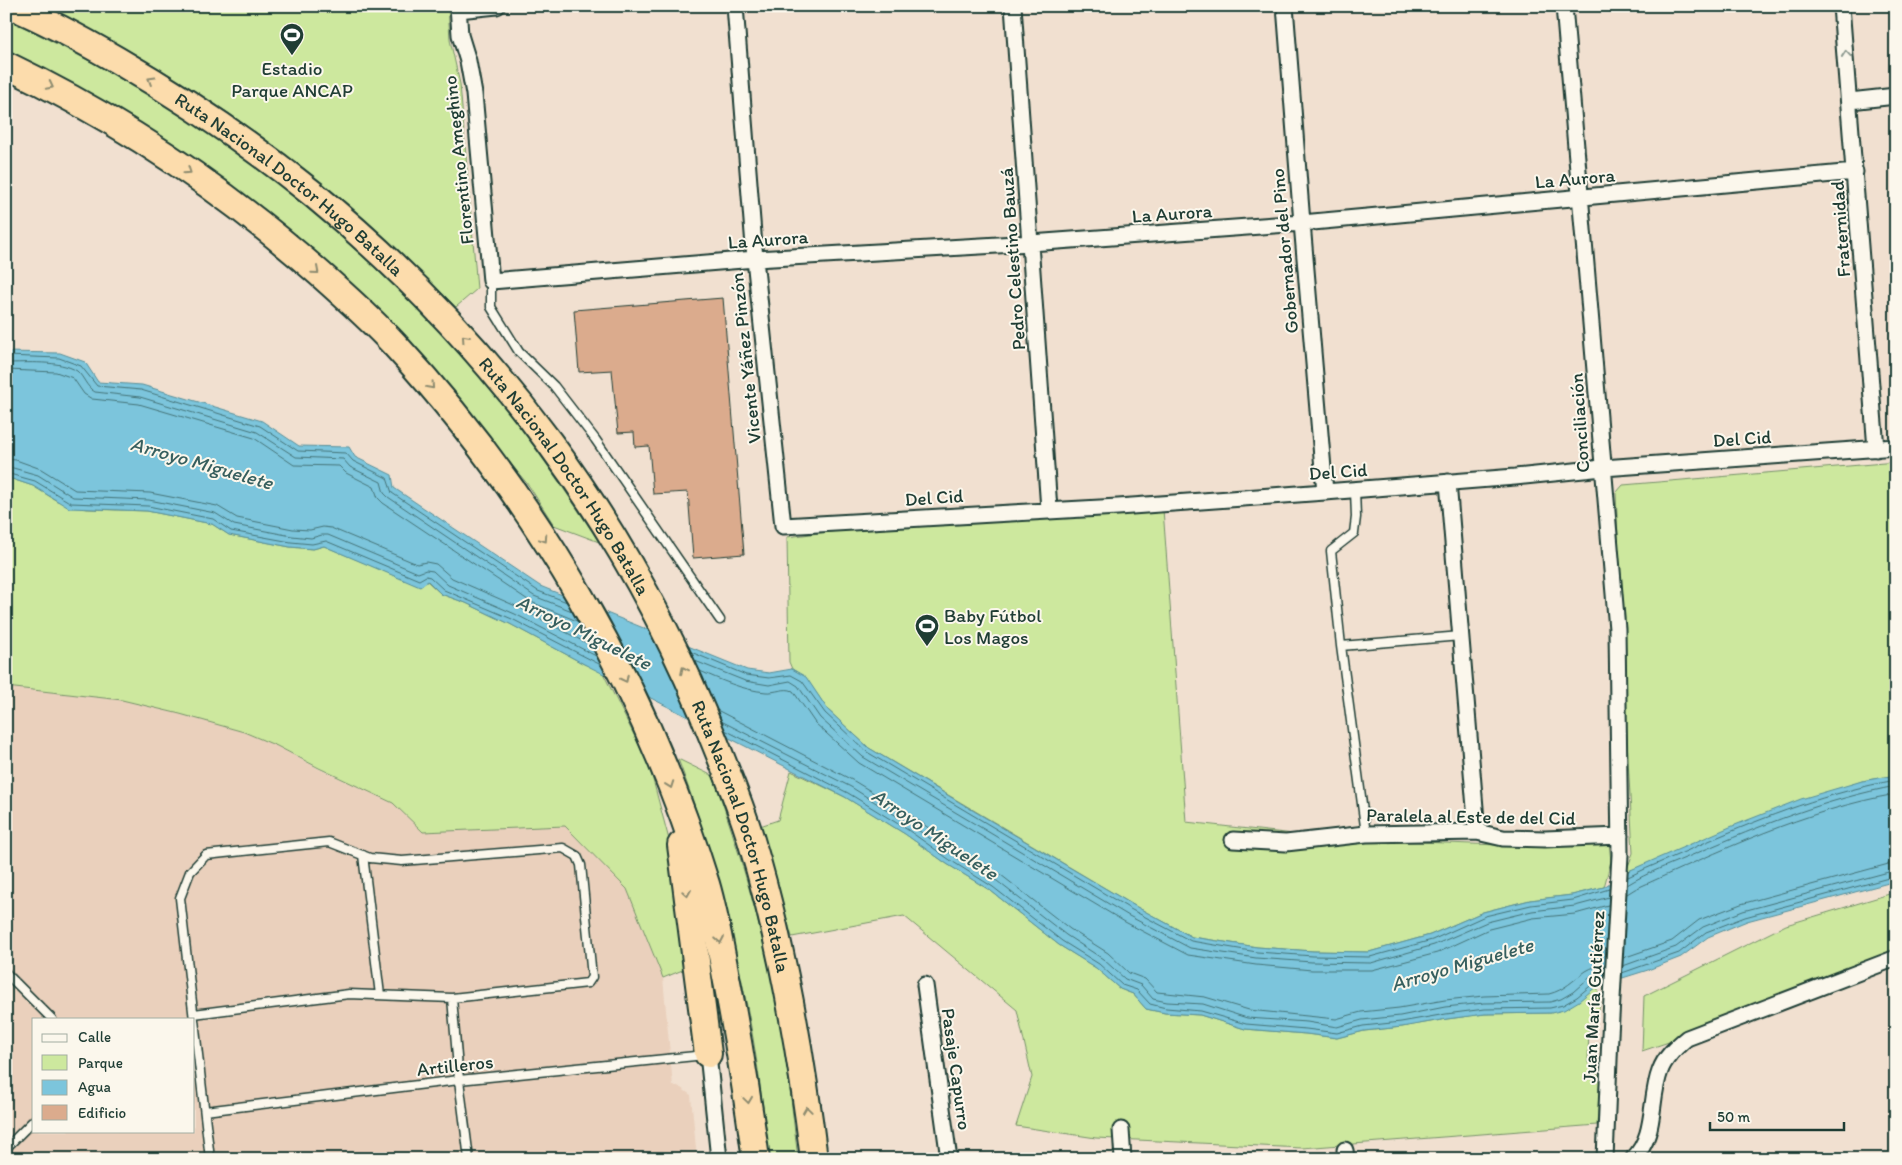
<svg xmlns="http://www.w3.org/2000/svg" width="1902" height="1165" viewBox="0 0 1902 1165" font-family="Itim,sans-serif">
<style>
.built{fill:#ead0bc;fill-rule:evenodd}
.green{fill:#cde89e;stroke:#769269}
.water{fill:#7cc5dc;stroke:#578f99}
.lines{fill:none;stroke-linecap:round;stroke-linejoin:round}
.shore{stroke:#447377;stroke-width:1}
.building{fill:#dbab8d;stroke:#1f3d34}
.service-casing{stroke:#1f3d34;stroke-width:11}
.minor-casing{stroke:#1f3d34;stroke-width:19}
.trunk-casing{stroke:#1f3d34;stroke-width:30}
.service{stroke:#fbf7ec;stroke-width:8}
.minor{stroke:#fbf7ec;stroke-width:15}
.trunk{stroke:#fcdcac;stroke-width:26}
.oneway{stroke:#8d9a90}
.oneway2{stroke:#8e8c70}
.labels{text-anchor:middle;stroke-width:4;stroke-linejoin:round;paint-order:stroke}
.poi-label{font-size:19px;fill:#1f3d34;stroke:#fbf7ec}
.street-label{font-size:19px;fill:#1f3d34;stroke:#fbf7ec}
.water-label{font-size:20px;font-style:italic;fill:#365f5e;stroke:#fbf7ec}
</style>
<rect width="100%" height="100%" fill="#f1e0d0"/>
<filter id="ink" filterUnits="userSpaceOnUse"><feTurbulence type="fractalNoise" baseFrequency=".02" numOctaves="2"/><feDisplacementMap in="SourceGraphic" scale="10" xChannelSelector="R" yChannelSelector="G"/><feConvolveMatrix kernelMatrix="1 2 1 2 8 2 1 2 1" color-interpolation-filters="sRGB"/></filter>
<g filter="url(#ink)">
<path class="built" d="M6,687L122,700L180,714L244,732L277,746L319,769L393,803L423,832L565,826L627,889L663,978L673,1086H678L691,1095L697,1159H6ZM34,1019H194V1131H34Z"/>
<path class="green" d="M45,6H448L450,40L460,84L477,289L456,307C417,268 377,228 334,193C245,119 149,57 45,6Z
M6,19C31,30 55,43 78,55C203,119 315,206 413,305C442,334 471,365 497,397C534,444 567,493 599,542L554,525L529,486L438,374L371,304L292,232L203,164L92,95L6,52Z
M1896,462V775L1862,781L1626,872L1633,853L1627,739L1616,493L1623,485Z
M6,477L33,486L57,501L87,509L147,511L212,524L229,535L290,547L313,549L324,546L420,586L427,581L441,594L466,603L510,624L584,664L602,671L649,765L675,862L690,967L663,978L627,889L565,826L423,832L393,803L319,768L277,746L244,732L180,714L122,700L6,687Z
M1163,509L1186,822L1339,839L1499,845L1609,843L1611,861L1604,887L1572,895L1530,900L1483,912L1430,935L1369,952L1313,951L1257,947L1192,937L1135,906L869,748L828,710L806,678L792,669L789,662L787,537L827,532Z
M678,759L713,776C740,851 762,928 777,1007C787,1057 792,1108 798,1159H770C764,1119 760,1078 753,1038C736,943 712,849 678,759Z
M791,771L845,797L905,834L947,864L991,891L1059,945L1096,968L1120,989L1133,994L1146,1009L1165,1013L1200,1015L1245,1029L1306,1034L1337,1038L1364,1031L1402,1027L1447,1019L1485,1014L1551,1013L1597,986C1602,1002 1602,1011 1589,1023L1588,1063L1600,1076L1597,1125L1302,1148L1096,1138L1016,1126L1032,1077L1017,1010L904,916L792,937L760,826L778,820Z
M1896,892V966L1642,1051L1644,996L1786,925Z"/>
<path class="water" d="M6,352L60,353L85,362L98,382L142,385L262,421L299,446L349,447L355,457L392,475L394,488L540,586L747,670L769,673L792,669L806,677L828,710L869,748L974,811L1135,906L1192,937L1257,947L1313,951L1369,952L1430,935L1483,912L1530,900L1572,895L1604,887L1626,872L1730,827L1801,799L1862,781L1896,775V881L1747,921L1708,937L1681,957L1648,970L1597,986L1579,1001L1564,1010L1551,1013L1485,1014L1447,1019L1402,1027L1364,1031L1337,1038L1306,1034L1245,1029L1200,1015L1165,1013L1146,1009L1133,994L1120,989L1096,968L1059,945L991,891L947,864L905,834L845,797L584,664L510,624L466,603L441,594L428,581L420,587L324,546L313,549L290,547L229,535L212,524L147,511L69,508L33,486L6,477Z"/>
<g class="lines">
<path class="shore" d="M6,356L59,358L81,366L97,386L141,390L260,426L298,451L346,453L353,461L387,478L392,493L538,591L567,602
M6,363C26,363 60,360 77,371C84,377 86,387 95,392L140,397L257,432L296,457L343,459L350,467L381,482L384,493L388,497L534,596L572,611
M6,370L56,372L73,378L84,394L92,399L139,404L254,438L294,465L339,466L346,473L374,487L378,498L383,503L531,602L577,621
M6,459L16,460L41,469L75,490L150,493L217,506L237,518L293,529L310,530L323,527L331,528L417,564L426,562L436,564L452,578L518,607L590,645
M6,466L38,475L73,497L149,500L215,513L234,525L292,536L311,538L322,535H328L418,573L426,570L433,571L448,585L515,614L596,656
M6,473L35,481L71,503L148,506L213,519L231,531L291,542L312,544L326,541L419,580L426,576L430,577L444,590L512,619L601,665
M691,652L746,675L769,678L791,675L802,681L825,713L867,752L1132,910L1191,941L1257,952L1313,956L1370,957L1432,940L1485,916L1531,905L1573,900L1609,889
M695,661L745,681L769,685L790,681L798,686L820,718L863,757L1129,916L1190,948L1256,958L1312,962L1371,963L1434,945L1487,922L1532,911L1575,906L1609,897
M700,671C721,680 742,690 766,692C775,693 785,687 793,691L815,723L859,763L1125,922L1188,955L1256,965L1312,970H1372L1437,953L1489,929L1533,918L1575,914L1608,905
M717,710L854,781L915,818L957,849L1001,875L1070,929L1108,953L1129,973L1145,979L1157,992L1205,997L1249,1010L1336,1019L1361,1012L1399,1008L1445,1000L1484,996L1549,994C1565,990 1573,980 1586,971C1592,967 1599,966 1605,964
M721,721L851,787L911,825L953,855L997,881L1066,935L1103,959L1125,979L1141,985L1153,999L1167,1002L1203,1004L1247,1018L1307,1022L1337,1027L1362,1020L1400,1016L1445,1007L1484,1003L1550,1002L1561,999L1573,992L1591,976L1605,972
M725,730L848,793L908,830L950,860L993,887L1062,941L1099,964L1122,985L1137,990L1150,1004L1166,1008L1201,1011L1246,1024L1306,1029L1337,1033L1363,1026L1401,1022L1446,1014L1485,1009L1550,1008L1563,1005L1577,997L1595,982L1604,978
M1628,877C1652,865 1679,855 1704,843C1767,816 1829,792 1896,780
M1627,885C1648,872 1674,863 1697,853C1762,825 1826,799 1896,786
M1627,894L1635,889C1720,851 1804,810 1896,794
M1623,958L1672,941L1699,920L1741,904L1896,862
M1623,966L1676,947L1703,927L1743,911L1896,870
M1622,973L1679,953L1706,932L1745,917L1896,876"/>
</g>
<path class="building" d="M723,298L744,554L693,558L688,492L653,494L649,446L635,447L634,432L618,433L612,370L579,372L574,310Z"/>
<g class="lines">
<defs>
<path id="service" d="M491,281V307L519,352L554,386L595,439L720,620
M1355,490L1356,517L1354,533L1331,551L1341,646L1366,834
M1341,646L1461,636
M363,855L380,995
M6,973L52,1019
M452,998L459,1080L469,1159
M194,1014L349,994L452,998L588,983L592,977L581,865L577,856L563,848L402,861L370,858L329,842L206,855L190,872L180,898L210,1159
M205,1111L459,1080L705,1055
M6,1148L34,1120"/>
<path id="minor" d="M458,6L460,35L468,61L474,94L491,281L755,259L1031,243L1302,223L1855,172
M735,6L755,259L783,526L1118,507L1325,492L1515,477L1603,468L1896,447
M1013,6L1049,509
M1285,6L1302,223L1325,492
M1564,6L1617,629L1620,855L1610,1035L1605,1159
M1841,6L1876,449
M458,10L497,6
M1850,101L1896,96
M1448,482L1477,832
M1233,840L1286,843L1366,834L1477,832L1503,838L1545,839L1620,836
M925,985L949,1159
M708,1054L719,1159
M1121,1130L1123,1159
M1345,1150L1346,1159
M1633,1159C1657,1135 1649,1100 1660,1071C1665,1057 1676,1047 1687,1038L1896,958"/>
<g id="trunk">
<path id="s1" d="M12,6C48,21 84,41 117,60C186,100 251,144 313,194C492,341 630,526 715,743C728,775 741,807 751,840C782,943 801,1051 814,1159"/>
<path d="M6,65C119,119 225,190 319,273C345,296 371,319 395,345C537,499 644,684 706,884C716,918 721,952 728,987C739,1044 748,1101 756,1159"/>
<path d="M681,845L708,1054"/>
</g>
</defs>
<use href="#service" class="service-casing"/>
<use href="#minor" class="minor-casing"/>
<use href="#trunk" class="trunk-casing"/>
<use href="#service" class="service"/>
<use href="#minor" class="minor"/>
<use href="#trunk" class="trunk"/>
</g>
<defs><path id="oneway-chevron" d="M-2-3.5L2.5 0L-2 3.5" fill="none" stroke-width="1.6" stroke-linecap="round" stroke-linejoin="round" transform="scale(1.25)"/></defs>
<use class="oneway" href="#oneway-chevron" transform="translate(1846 54) rotate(-95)"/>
<g class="oneway2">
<use href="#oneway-chevron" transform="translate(151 80) rotate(-149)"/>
<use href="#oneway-chevron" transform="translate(50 86) rotate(27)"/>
<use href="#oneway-chevron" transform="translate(188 171) rotate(34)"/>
<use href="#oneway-chevron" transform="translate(316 271) rotate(41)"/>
<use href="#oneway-chevron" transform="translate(465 338) rotate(-132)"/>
<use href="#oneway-chevron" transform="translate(431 386) rotate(48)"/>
<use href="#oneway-chevron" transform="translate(544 539) rotate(56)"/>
<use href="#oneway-chevron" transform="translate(684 670) rotate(-116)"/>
<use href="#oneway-chevron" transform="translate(625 679) rotate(63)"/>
<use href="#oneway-chevron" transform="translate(670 785) rotate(70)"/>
<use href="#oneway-chevron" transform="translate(687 893) rotate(81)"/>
<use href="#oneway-chevron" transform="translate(720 940) rotate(79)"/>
<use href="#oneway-chevron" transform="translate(748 1100) rotate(82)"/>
<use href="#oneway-chevron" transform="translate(807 1110) rotate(-98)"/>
</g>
</g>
<defs>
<symbol id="stadium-pin" viewBox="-11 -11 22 30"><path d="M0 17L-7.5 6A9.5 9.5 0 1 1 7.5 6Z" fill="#1f3d34" stroke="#fbf7ec"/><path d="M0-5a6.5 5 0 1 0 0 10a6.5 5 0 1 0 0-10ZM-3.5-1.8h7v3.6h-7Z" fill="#fff"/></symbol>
</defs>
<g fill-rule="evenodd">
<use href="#stadium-pin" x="278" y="21" width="28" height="38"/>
<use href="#stadium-pin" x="913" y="612" width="28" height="38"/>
</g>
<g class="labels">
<g class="poi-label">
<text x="292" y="75">Estadio<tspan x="292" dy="22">Parque ANCAP</tspan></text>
<text x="944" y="622" text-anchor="start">Baby Fútbol<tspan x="944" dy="22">Los Magos</tspan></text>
</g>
<g class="street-label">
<text transform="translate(458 160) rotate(-96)" y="7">Florentino Ameghino</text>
<text transform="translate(1575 178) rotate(-5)" y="7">La Aurora</text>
<text dy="7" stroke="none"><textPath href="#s1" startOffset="331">Ruta Nacional Doctor Hugo Batalla</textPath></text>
<text transform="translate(1172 213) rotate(-4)" y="7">La Aurora</text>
<text transform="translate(1840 229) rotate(-94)" y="7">Fraternidad</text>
<text transform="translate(768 239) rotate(-4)" y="7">La Aurora</text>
<text transform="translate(1284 251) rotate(-95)" y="7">Gobernador del Pino</text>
<text transform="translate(1012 259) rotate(-94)" y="7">Pedro Celestino Bauzá</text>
<text transform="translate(745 358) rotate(-96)" y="7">Vicente Yáñez Pinzón</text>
<text transform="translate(1579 423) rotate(-94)" y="7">Conciliación</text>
<text transform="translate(1742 438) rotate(-4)" y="7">Del Cid</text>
<text transform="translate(1338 471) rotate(-4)" y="7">Del Cid</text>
<text dy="7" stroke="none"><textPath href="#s1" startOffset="736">Ruta Nacional Doctor Hugo Batalla</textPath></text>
<text transform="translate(934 497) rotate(-4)" y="7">Del Cid</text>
<text transform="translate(1471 816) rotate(1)" y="7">Paralela al Este de del Cid</text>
<text dy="7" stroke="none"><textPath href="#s1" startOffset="1141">Ruta Nacional Doctor Hugo Batalla</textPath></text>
<text transform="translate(1593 997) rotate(-87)" y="7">Juan María Gutiérrez</text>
<text transform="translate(455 1065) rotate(-6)" y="7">Artilleros</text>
<text transform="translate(957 1069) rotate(82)" y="7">Pasaje Capurro</text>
</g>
<g class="water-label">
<text transform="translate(202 463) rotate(16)" y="7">Arroyo Miguelete</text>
<text transform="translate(584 632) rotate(26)" y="7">Arroyo Miguelete</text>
<text transform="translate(935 834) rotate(34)" y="7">Arroyo Miguelete</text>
<text transform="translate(1462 964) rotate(-16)" y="7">Arroyo Miguelete</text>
</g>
</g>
<rect width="1902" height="1165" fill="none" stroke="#fbf7ec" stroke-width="25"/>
<rect x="12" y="12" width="1877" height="1140" fill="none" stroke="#1f3d34" stroke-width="2" filter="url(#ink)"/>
<rect x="32" y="1018" width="162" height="115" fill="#fbf7ec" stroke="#a3ada2"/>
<rect x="42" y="1034" width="25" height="8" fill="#fbf7ec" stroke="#a3ada2"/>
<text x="78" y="1042" font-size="15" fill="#1f3d34">Calle</text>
<rect x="42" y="1055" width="25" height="15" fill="#cde89e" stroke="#a3ada2"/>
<text x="78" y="1068" font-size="15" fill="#1f3d34">Parque</text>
<rect x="42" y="1080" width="25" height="15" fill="#7cc5dc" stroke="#a3ada2"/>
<text x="78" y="1092" font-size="15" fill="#1f3d34">Agua</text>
<rect x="42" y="1105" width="25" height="15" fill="#dbab8d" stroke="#a3ada2"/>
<text x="78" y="1118" font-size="15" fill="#1f3d34">Edificio</text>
<path d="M1710 1122v8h134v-8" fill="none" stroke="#1f3d34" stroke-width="2.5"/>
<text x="1717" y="1122" font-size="15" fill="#1f3d34" stroke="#fbf7ec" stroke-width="4" paint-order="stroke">50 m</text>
</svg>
